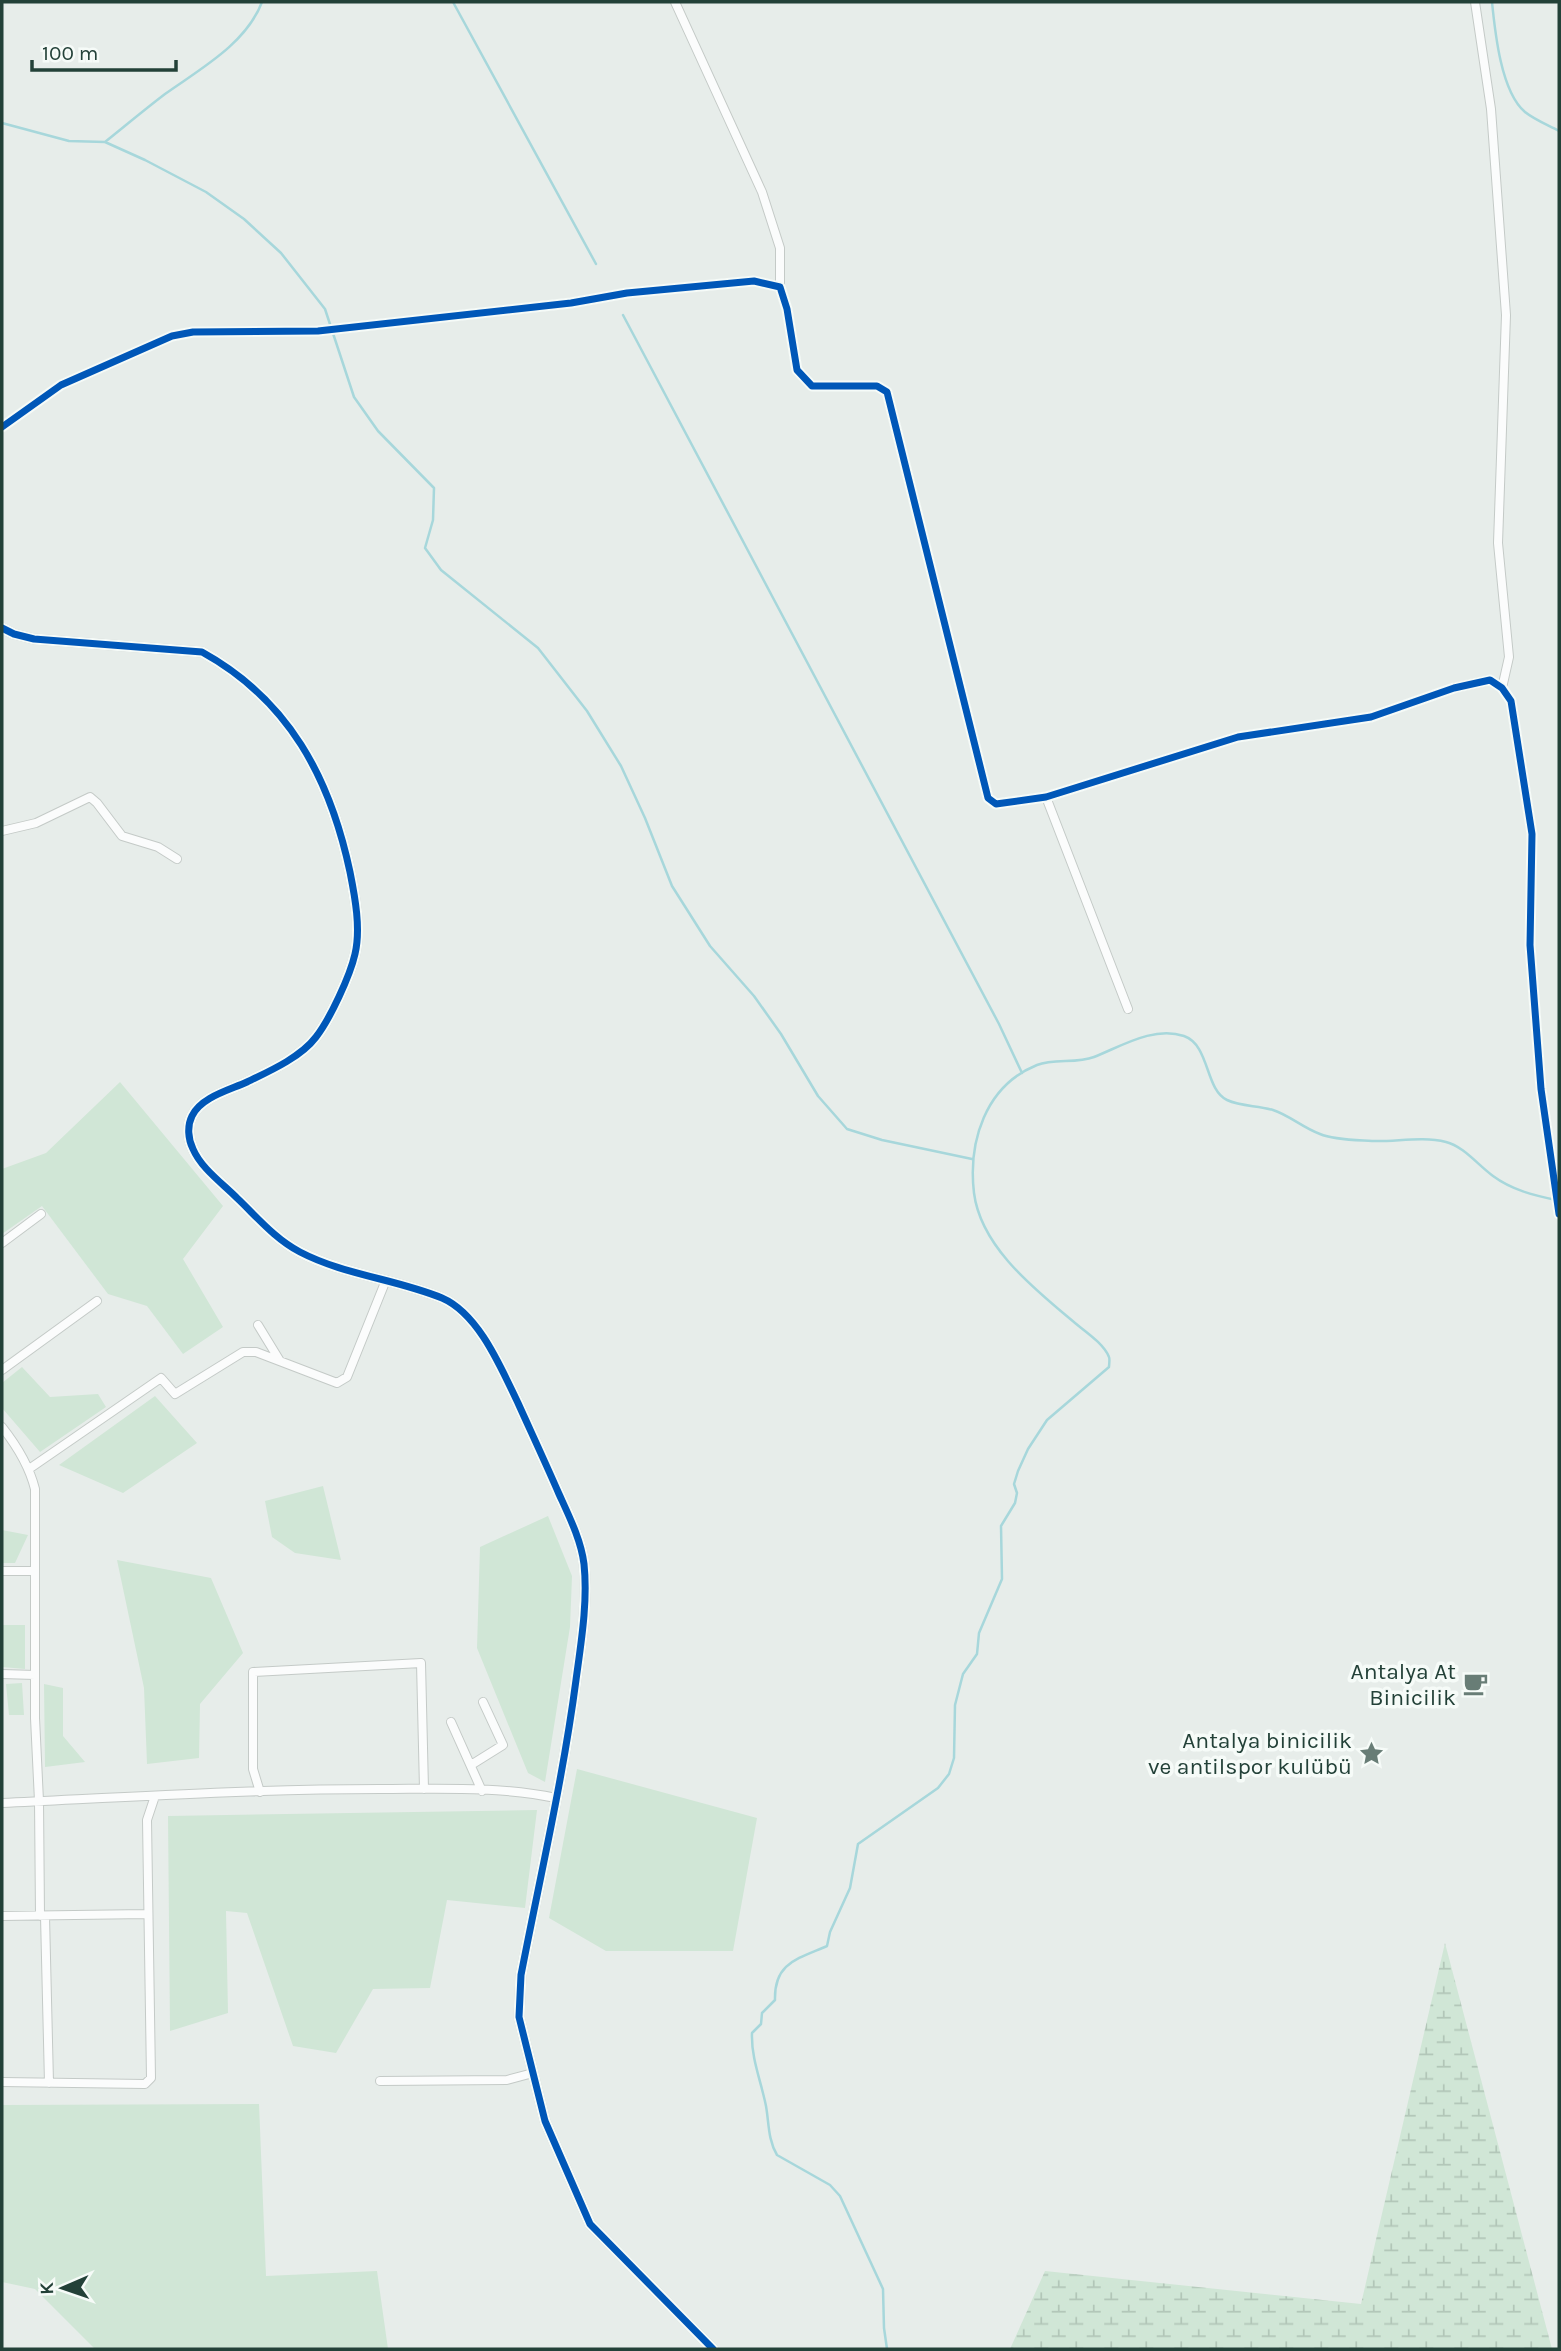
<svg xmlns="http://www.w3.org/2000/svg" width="1561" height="2351" viewBox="0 0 1561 2351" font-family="Karla,sans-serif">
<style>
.green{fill:#d0e6d6}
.wetland{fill:url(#wetland-marsh)}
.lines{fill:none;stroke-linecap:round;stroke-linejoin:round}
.stream{stroke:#a7d7db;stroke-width:2.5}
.minor-casing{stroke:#c4cac7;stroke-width:10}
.tertiary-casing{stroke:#c4cac7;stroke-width:11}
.minor{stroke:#fbfcfc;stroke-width:8}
.tertiary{stroke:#fbfcfc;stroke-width:10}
.cycleway-casing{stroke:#f6fbf8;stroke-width:11}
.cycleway{stroke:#0057b8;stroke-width:7}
.labels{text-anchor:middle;stroke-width:7;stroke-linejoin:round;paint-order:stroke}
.poi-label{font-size:23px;fill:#234138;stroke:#f6fbf8;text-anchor:end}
</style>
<defs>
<pattern id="wetland-marsh" width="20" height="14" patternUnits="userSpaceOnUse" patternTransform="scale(1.75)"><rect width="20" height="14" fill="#d0e6d6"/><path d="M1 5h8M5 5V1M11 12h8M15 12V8" fill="none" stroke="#b2c6b8"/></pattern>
</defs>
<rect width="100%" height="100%" fill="#e7edea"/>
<path class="green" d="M120,1082L223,1206L183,1259L223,1327L183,1354L147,1306L108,1294L42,1206L2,1234V1169L46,1153Z
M22,1367L50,1397L98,1394L106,1407L40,1452L2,1408V1383Z
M155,1396L197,1443L123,1493L59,1465Z
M323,1486L341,1560L295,1553L272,1537L265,1501Z
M548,1516L572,1576L570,1627L545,1782L528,1773L477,1648L480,1547Z
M2,1530L28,1535L15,1563H2Z
M117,1560L211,1578L243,1653L200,1704L199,1758L147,1764L144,1688Z
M2,1625H25V1669L2,1667Z
M22,1683L24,1715H9L6,1684Z
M44,1684L63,1688V1736L85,1762L45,1767Z
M577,1769L757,1818L733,1951H606L549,1918Z
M537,1810L525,1908L447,1900L430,1988L373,1989L336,2053L293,2046L247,1913L226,1911L228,2013L170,2031L168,1816Z
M259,2104L266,2276L377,2271L388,2349H95L35,2289L2,2282V2105Z"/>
<path class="wetland" d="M1445,1943L1552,2349H1010L1045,2271L1361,2304Z"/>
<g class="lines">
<path class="stream" d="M453,2L596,264
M1492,2C1495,32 1501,92 1525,112C1535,120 1548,125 1559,131
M2,123L69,141L105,142L145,160L206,192L244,219L281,253L325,309L354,397L378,431L434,488L433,520L425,548L441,570L538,648L587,711L621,766L645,818L672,886L710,946L754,996L781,1034L818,1096L847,1129L882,1140L972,1159
M105,142C125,126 144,110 165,94C200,69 246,44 262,2
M623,315L999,1024L1022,1073
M887,2349L884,2328L883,2289L840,2196L830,2185L777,2155C768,2140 769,2123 766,2106C761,2081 751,2058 752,2033L761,2024L762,2013L775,2000C774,1963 797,1959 827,1946L830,1932L850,1888L858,1844L938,1788L949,1774L954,1758L955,1705L963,1674L977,1654L979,1633L1002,1579L1001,1526L1015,1503L1017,1493L1014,1484L1018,1471L1028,1449L1047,1420L1109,1367C1109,1365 1110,1359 1109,1357C1104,1344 1086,1332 1075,1323C1036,1290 981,1248 974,1193C968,1142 985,1086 1037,1065C1054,1058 1076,1064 1094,1057C1122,1046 1153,1026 1184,1036C1210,1045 1205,1090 1227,1100C1242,1107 1257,1105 1273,1110C1289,1115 1303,1128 1320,1134C1334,1140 1356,1140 1372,1141C1396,1142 1422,1136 1446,1142C1463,1146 1478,1165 1493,1176C1512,1190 1533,1195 1556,1200"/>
<defs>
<path id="minor" d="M675,2L762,192L780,248V287
M1475,2L1491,109L1506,315L1498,543L1509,657L1502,688
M2,427L61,385L172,336L193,332L318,331L571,303L627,293L754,281L780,287L787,309L797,370L812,386H877L887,392L988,798L996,804L1046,797L1238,737L1371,717L1454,688L1490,680L1502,688L1511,701L1532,834L1530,945L1541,1089L1559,1214
M1046,797L1128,1009
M2,831L36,823L90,797L97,803L122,836L158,847L177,859
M2,1243L41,1214
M258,1325L280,1361
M2,1370L97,1301
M2,1427C17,1446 29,1465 35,1489V1718L39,1801L40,1916
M29,1469L161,1378L175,1394L243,1352H256L337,1383L347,1377L386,1280
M2,1571H35
M2,1674L35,1675
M451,1722L482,1791
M471,1765L503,1745L483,1702
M260,1792L253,1769V1672L421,1663L424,1789
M2,1803C128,1797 254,1789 380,1789C438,1789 499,1786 556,1798
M2,1916L147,1914
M45,1916L49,2083
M380,2081L507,2080L533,2073
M2,2082L145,2084L151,2078L147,1820L155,1796"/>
<path id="tertiary" d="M2,628L14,634L34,639L202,652C289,700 330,778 350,872C355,897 361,929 355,954C350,976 330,1019 316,1037C301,1057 270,1071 247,1082C230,1090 201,1097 192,1116C187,1126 188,1139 193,1149C201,1168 222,1183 237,1198C257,1217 275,1239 300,1252C344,1275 396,1279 442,1298C479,1314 501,1368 518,1403C532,1434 546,1464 559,1494C569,1516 581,1540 584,1564C588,1602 581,1643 576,1680C563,1779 540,1877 521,1975L519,2017L545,2121L590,2224L713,2349"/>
</defs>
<use href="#minor" class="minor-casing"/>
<use href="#tertiary" class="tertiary-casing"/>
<use href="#minor" class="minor"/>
<use href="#tertiary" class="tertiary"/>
<defs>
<path id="cycleway" d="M2,427L61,385L172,336L193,332L318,331L571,303L627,293L754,281L780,287L787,309L797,370L812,386H877L887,392L988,798L996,804L1046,797L1238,737L1371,717L1454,688L1490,680L1502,688L1511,701L1532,834L1530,945L1541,1089L1559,1214
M2,628L14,634L34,639L202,652C289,700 330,778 350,872C355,897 361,929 355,954C350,976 330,1019 316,1037C301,1057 270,1071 247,1082C230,1090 201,1097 192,1116C187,1126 188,1139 193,1149C201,1168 222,1183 237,1198C257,1217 275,1239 300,1252C344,1275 396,1279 442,1298C479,1314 501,1368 518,1403C532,1434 546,1464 559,1494C569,1516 581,1540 584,1564C588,1602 581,1643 576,1680C563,1779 540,1877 521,1975L519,2017L545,2121L590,2224L713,2349"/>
</defs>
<use href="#cycleway" class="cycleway-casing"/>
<use href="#cycleway" class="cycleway"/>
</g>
<defs>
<symbol id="cafe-bare" viewBox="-9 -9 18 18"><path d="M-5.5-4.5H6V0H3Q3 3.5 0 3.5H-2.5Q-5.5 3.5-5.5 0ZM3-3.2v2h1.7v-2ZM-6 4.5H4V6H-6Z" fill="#687d76" stroke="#f6fbf8" stroke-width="2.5" paint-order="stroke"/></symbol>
<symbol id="sight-bare" viewBox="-9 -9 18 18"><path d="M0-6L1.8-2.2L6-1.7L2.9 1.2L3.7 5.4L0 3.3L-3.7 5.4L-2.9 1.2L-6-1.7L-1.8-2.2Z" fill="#687d76" stroke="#f6fbf8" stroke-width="2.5" paint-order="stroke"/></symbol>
</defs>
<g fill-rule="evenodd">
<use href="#cafe-bare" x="1458" y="1666" width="35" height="35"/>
<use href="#sight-bare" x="1354" y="1736" width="35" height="35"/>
</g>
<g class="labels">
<g class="poi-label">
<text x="1456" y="1679">Antalya At<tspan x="1456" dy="26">Binicilik</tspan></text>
<text x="1352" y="1748">Antalya binicilik<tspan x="1352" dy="26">ve antilspor kulübü</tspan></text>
</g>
</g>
<rect width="1561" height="2351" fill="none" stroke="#234138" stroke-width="7"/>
<g transform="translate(63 2288) rotate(268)" stroke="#f6fbf8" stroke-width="5" paint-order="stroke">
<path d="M0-5L12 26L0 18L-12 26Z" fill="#234138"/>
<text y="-10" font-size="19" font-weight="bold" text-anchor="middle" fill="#234138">K</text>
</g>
<path d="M32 60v10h144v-10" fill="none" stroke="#234138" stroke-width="3.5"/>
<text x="42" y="60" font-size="21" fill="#234138" stroke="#f6fbf8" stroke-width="5" paint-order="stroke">100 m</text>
</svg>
